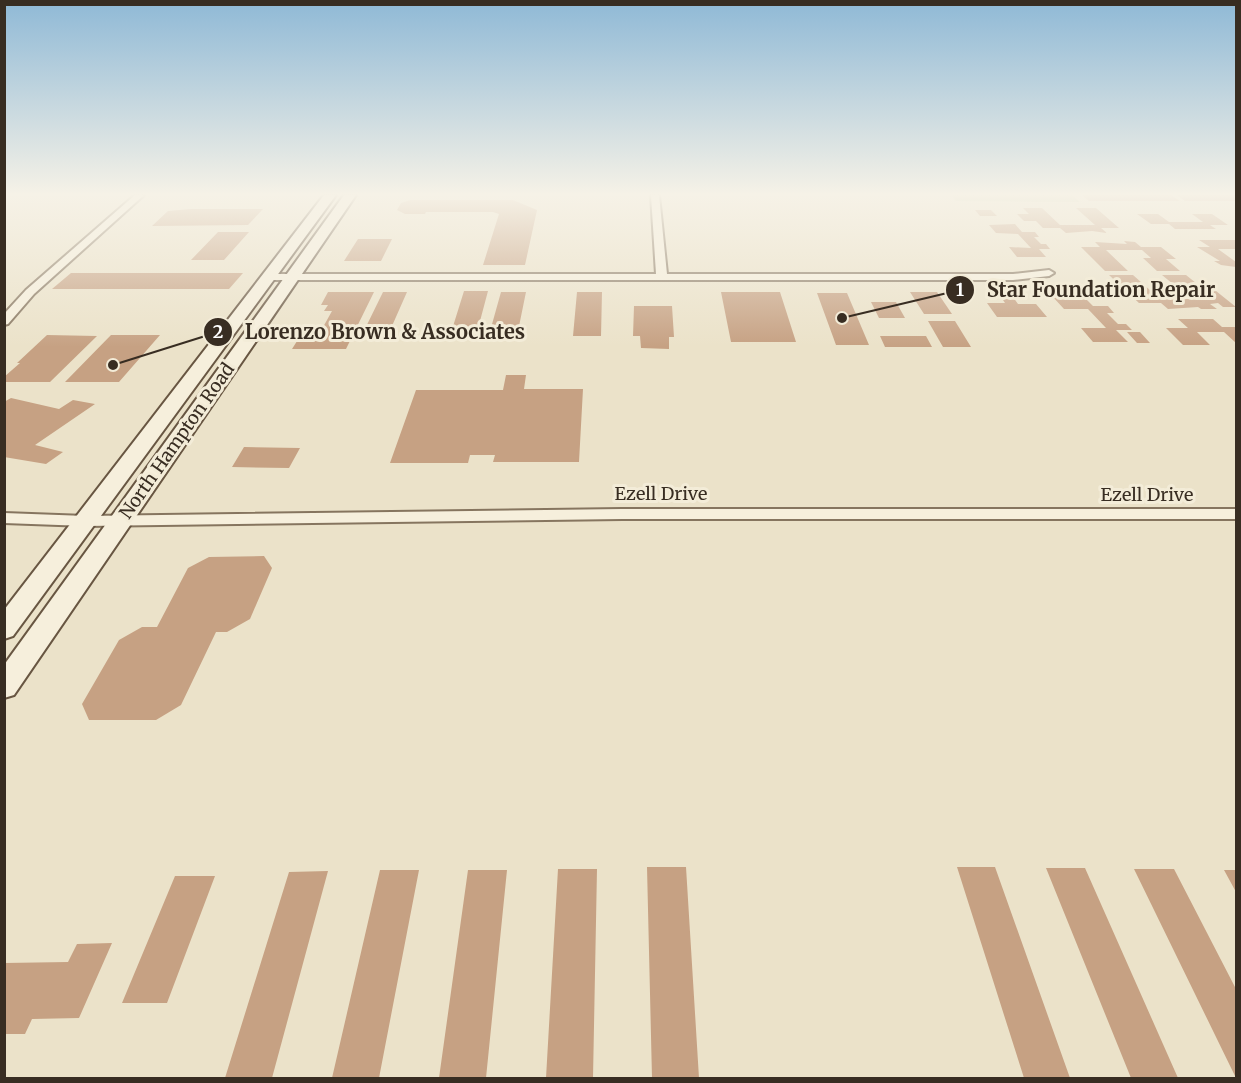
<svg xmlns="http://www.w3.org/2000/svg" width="1241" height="1083" viewBox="0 0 1241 1083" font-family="Merriweather,serif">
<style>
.green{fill:#c2c89e}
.building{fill:#c6a183}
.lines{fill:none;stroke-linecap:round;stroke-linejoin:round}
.street-casing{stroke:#86755f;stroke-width:4}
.secondary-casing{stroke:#685642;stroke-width:4}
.street{fill:#f6efdc;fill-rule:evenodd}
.secondary{fill:#f6efdc;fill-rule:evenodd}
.labels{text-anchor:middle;stroke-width:6;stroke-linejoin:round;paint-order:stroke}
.street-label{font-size:18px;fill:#382d22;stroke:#f3ecd8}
.leader{fill:none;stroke:#382d22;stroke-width:2}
.callout-dot{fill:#382d22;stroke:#f3ecd8;stroke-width:2}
.mark-label{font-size:18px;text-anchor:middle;font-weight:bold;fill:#fff}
.callout-label{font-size:20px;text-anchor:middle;font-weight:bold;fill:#382d22;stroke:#f3ecd8;stroke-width:6;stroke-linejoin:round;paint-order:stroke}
</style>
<rect width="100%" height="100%" fill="#ebe2c9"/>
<path class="green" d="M951,195H1072L1080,202L956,201Z"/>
<path class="building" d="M1082,195H1171L1180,201H1089Z
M1177,195H1236V201H1185Z
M410,200H513L537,210L525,265H483L499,214L493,212H426L425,214H405L397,210L401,203Z
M1023,208H1042L1060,225H1095L1076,208H1096L1119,228H1101L1107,233L1092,231L1066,233L1060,228H1043L1036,221H1024L1017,214H1029Z
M191,209H263L248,225L152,226L168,211Z
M975,210H991L997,216H980Z
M1137,214H1158L1169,222H1203L1192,214H1212L1228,225H1210L1216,229H1175L1169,224H1151Z
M1015,224L1022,232H1035L1039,237H1034L1041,244H1046L1050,249H1039L1046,257H1017L1009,247L1031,248L1018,234L996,233L989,225Z
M218,232H249L224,260H191Z
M358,239H392L381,261H344Z
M1199,240H1236V249H1218L1236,262V267L1221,265L1214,261H1220L1197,247H1210Z
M1124,241L1135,242L1141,247H1161L1176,259H1166L1180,271H1157L1143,258H1151L1142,250H1106L1128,271H1105L1081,247H1100L1095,242L1127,244Z
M71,273H243L229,289H52Z
M1109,275H1133L1160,299H1199L1188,289H1179L1162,275H1186L1201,287H1211L1236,307H1223L1218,303L1210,304L1217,309H1201L1198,307L1168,309L1161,303H1139Z
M464,291H488L476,336H450Z
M328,292H374L346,349H292L299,338H317L332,311H324L328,305H321Z
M383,292H407L388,335H362Z
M501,292H526L517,336L489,335Z
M577,292H602L601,336H573Z
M721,292H780L796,342H731Z
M910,292H937L952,314H924Z
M817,293H847L869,345H836Z
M1052,296H1083L1093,306H1108L1114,313H1107L1118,324H1126L1132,330H1116L1128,342H1093L1081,328H1106L1088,309H1064Z
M1001,297H1013L1018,304H1036L1047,317H997L987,303H1005Z
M871,302H896L905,318H879Z
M634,306H672L674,337H669V349L641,348L640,336H633Z
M1178,319H1213L1222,327H1236V343L1224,332H1197L1210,345H1183L1166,328H1188Z
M928,321H955L971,347H943Z
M1127,332H1140L1150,343H1137Z
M47,335L97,336L50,382H4V377L20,363H17Z
M111,335H160L119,382H65Z
M880,336H926L932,347H885Z
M506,375H526L524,389H583L579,462H493L495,455H470L468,463H390L416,390H503Z
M11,398L59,409L73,400L95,404L35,445L63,452L46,464L4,457V402Z
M244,447L300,448L289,468L232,467Z
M264,556L272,568L250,619L227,632H216L181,705L156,720H89L82,704L119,640L142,627H157L188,568L209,557Z
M647,867H686L699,1078H652Z
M957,867H995L1070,1078H1024Z
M1046,868H1085L1178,1078H1131Z
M558,869H597L593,1078H546Z
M1134,869H1174L1236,989V1078Z
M380,870H419L379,1078H332Z
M468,870H507L486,1078H439Z
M1224,870H1236V892Z
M328,871L272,1078H225L289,872Z
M175,876H215L167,1003H122Z
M112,943L79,1018L32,1019L25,1034H4V963L68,962L77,944Z"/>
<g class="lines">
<defs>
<path id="street" d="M135,195H144L34,294L8,324L4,325V314L26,290Z
M651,195H659L667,274H1013L1049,270L1054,273L1049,276L1013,280H269L264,277L269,274H656Z
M622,509H1236V519H622L86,526L4,523V513L86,516Z"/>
<path id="secondary" d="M324,195H336L13,636L4,639V610Z
M344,195H356L14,695L4,698V665Z"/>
</defs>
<use href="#street" class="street-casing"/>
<use href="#secondary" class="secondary-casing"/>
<use href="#street" class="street"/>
<use href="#secondary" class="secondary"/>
</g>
<linearGradient id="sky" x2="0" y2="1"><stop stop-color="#8fb9d6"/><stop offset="0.56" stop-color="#f6f2e7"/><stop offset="1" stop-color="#f6f2e7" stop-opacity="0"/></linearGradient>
<rect width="1241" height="347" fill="url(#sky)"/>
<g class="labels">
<g class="street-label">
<text transform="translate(177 441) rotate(-55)" y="6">North Hampton Road</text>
<text x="661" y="500">Ezell Drive</text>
<text x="1147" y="501">Ezell Drive</text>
</g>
</g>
<path class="leader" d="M842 318L960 290M113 365L218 332"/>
<g class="callout-dot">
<circle cx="842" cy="318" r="6"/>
<circle cx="113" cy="365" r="6"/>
<circle cx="960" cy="290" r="15"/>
<circle cx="218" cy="332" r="15"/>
</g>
<g class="mark-label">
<text x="960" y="296">1</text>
<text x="218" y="338">2</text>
</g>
<g class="callout-label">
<text x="1101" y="297">Star Foundation Repair</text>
<text x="385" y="339">Lorenzo Brown &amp; Associates</text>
</g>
<rect width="1241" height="1083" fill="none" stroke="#382d22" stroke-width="12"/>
</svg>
